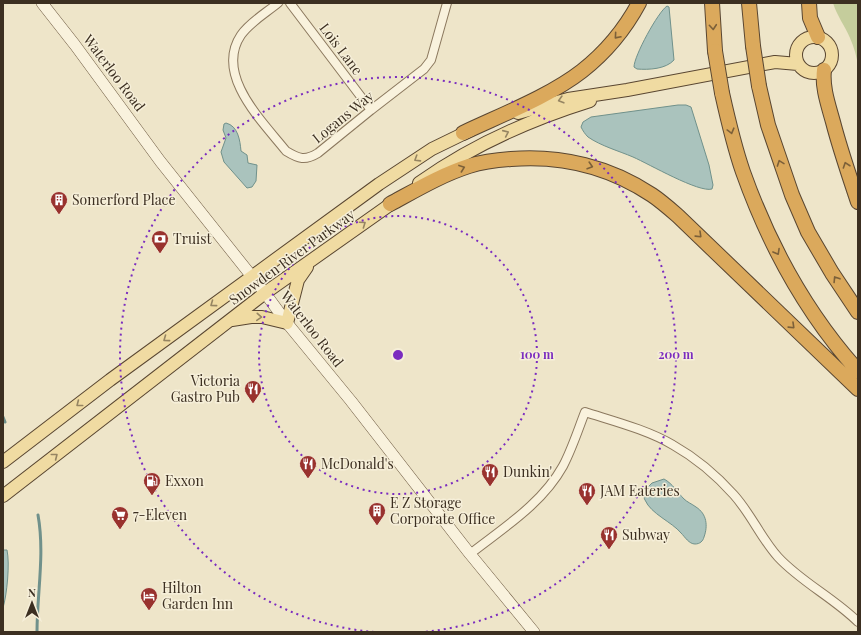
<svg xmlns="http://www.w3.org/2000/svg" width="861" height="635" viewBox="0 0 861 635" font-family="'Playfair Display',serif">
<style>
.green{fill:#c5cd9c}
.water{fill:#aac3bd;stroke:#70918b}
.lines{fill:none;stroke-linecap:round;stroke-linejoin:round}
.stream{stroke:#70918b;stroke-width:3}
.minor-casing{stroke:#8b785e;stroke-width:10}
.secondary-casing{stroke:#6d5940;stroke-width:12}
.primary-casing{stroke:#594631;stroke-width:14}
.motorway-casing{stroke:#594631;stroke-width:16}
.minor{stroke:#f9f2dd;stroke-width:8}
.secondary{stroke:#f9f2dd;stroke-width:11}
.primary{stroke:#f0dba2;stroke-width:12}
.motorway{stroke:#dba95c;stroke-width:14}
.motorway-bridge-casing{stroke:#594631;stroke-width:16;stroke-linecap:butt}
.motorway-bridge{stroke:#dba95c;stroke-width:14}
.oneway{stroke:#7c6039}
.oneway2{stroke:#968562}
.ring{fill:none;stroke:#7b2cbf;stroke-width:2;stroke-dasharray:2 4}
.labels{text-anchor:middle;stroke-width:3;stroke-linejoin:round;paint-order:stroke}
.street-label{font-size:14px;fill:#3c2f21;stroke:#f6efd9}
.poi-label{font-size:14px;fill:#3c2f21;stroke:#f6efd9;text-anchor:start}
.centre{fill:#7b2cbf;stroke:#f6efd9;stroke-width:2}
.ring-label{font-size:12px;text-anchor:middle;font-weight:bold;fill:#7b2cbf;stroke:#f6efd9;stroke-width:3;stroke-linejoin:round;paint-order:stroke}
</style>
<rect width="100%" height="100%" fill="#eee5c9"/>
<path class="green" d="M833,3H858V67C857,57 854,47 850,38C845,26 837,16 833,3Z"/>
<path class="water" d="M667,6L669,7L674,60C666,69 649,70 637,69L634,67C634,56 658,12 667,6Z
M678,105H686L691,107L709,165L713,185L712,189C699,193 649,164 633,157C619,151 601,146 588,137C585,134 583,131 581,127L583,122L591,117Z
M226,123C238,126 240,140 241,151L247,155L248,163L257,165L256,181L252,187L247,188L224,162L221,152L226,138L223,130L224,124Z
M664,479C673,484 677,492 684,499C687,502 692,504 696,507C707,514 708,526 704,537C703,541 700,544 695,544C689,544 685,537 681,533C672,522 651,514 645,500C643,497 645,493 646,489L652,483Z
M3,550H7C10,564 7,594 3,608Z"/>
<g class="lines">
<path class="stream" d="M3,417L5,422
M37,632C37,593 45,554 38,515"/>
<defs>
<path id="minor" d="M278,3C266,13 250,22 241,35C214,75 263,122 286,151C299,159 305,161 318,153L371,110L424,69L431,60L447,3
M290,3L371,110
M470,554C503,528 542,504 563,466C572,449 578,430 585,412C613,421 648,430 673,445C696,458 717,476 734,495C751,514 761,538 778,557C801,582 834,598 858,622"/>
<path id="secondary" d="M42,3L75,45L160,161L265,293L287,323L351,401L470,554L534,632"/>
<path id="primary" d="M796 55a18 18 0 1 1 36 0a18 18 0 1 1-36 0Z
M518,113L568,99L627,90L775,62L798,64
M419,183C471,146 529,120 590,101
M232,320L251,317H262L287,323L298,280L307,267
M3,462L110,380L379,184L432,149L471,130
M3,496L265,293L398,199"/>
<path id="motorway" d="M712,3L715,51
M749,3L753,46
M809,3L810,18L818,37
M824,70C822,87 828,104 833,122C840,149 849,175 858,202
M759,86L768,125L792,195L808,232L832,273L858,312
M722,93C728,120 734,146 743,172C769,245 806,313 858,371
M463,133C501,115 550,96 582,71C605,53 625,29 639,3
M390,204C416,190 441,175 469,166C482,162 497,160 511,159C561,155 610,167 652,195C661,201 670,209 678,216L858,389"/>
</defs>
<use href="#minor" class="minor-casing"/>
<use href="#secondary" class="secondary-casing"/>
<use href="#primary" class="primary-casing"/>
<use href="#motorway" class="motorway-casing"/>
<use href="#minor" class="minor"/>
<use href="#secondary" class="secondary"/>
<use href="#primary" class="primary"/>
<use href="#motorway" class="motorway"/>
<defs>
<path id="motorway-bridge" d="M753,46L759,86
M715,51L722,93"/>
</defs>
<use href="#motorway-bridge" class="motorway-bridge-casing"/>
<use href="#motorway-bridge" class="motorway-bridge"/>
</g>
<defs><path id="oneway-chevron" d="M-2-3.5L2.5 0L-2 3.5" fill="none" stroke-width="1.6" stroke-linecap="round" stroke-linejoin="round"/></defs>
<g class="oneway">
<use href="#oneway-chevron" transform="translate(713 27) rotate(85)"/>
<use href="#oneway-chevron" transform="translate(617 36) rotate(131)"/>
<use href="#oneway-chevron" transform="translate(731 131) rotate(75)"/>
<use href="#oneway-chevron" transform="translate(780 163) rotate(-110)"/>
<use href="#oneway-chevron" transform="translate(846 165) rotate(-109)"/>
<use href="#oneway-chevron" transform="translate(590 166) rotate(17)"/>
<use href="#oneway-chevron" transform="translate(462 168) rotate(-20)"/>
<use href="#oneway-chevron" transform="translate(699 235) rotate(44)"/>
<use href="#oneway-chevron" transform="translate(777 252) rotate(61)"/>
<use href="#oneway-chevron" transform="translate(836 279) rotate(-122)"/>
<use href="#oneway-chevron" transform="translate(792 326) rotate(44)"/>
</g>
<g class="oneway2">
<use href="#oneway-chevron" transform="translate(561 100) rotate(164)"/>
<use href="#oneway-chevron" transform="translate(506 133) rotate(-24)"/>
<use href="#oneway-chevron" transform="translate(417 159) rotate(148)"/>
<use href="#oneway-chevron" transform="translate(363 224) rotate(-35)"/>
<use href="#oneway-chevron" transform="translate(213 304) rotate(144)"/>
<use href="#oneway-chevron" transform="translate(259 317) rotate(4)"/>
<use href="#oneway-chevron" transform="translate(166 339) rotate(144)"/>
<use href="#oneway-chevron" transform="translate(79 404) rotate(142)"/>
<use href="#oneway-chevron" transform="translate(55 456) rotate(-38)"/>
</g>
<g class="ring">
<circle cx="398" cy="355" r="139"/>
<path d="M374 632A278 278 0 1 1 422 632"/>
</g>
<defs>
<symbol id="building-pin" viewBox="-11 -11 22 30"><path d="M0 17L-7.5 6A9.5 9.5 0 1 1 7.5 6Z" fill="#99322e" stroke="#f6efd9"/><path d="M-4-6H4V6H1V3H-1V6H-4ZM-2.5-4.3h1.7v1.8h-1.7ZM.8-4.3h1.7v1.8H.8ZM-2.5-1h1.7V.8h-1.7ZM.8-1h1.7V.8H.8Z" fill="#fff"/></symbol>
<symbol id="bank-pin" viewBox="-11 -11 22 30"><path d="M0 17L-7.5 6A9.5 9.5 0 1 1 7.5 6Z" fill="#99322e" stroke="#f6efd9"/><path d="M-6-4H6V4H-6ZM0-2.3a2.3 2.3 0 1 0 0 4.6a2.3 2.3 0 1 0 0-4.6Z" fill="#fff"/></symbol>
<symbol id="restaurant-pin" viewBox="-11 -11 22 30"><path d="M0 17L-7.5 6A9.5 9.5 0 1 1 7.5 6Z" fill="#99322e" stroke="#f6efd9"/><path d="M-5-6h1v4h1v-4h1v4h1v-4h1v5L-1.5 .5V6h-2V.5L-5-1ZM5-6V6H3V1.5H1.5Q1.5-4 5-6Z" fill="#fff"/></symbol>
<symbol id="fuel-pin" viewBox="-11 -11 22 30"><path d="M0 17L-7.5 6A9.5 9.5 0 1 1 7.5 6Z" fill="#99322e" stroke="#f6efd9"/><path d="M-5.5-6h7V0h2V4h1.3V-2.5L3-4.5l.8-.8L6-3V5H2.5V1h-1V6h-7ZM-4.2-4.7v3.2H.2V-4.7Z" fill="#fff"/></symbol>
<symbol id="supermarket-pin" viewBox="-11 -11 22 30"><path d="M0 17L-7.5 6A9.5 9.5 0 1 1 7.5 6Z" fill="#99322e" stroke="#f6efd9"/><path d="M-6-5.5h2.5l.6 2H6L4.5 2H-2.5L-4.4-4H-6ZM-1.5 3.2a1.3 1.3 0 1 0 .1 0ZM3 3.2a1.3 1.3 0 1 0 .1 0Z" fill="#fff"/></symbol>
<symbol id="hotel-pin" viewBox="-11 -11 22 30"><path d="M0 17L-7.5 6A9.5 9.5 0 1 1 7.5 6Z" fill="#99322e" stroke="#f6efd9"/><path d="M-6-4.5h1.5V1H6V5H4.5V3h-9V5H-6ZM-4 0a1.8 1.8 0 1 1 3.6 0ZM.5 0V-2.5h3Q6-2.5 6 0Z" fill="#fff"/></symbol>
</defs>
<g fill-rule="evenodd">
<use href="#building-pin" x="49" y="190" width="20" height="27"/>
<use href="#bank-pin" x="150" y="229" width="20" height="27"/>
<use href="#restaurant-pin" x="243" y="379" width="20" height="27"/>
<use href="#restaurant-pin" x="298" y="454" width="20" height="27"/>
<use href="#restaurant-pin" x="480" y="462" width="20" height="27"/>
<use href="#fuel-pin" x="142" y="471" width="20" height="27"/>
<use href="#restaurant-pin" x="577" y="481" width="20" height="27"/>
<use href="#building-pin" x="367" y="501" width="20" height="27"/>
<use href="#supermarket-pin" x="110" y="505" width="20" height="27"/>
<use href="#restaurant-pin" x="599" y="525" width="20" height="27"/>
<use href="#hotel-pin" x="139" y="586" width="20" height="27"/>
</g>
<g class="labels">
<g class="street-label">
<text transform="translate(341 49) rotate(53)" y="5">Lois Lane</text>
<text transform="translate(114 73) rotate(53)" y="5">Waterloo Road</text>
<text transform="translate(343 117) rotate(-39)" y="5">Logans Way</text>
<text transform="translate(292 257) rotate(-36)" y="5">Snowden River Parkway</text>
<text transform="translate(312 329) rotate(52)" y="5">Waterloo Road</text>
</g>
<g class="poi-label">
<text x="72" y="205">Somerford Place</text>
<text x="173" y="244">Truist</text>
<text x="240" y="386" text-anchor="end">Victoria<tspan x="240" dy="16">Gastro Pub</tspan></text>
<text x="321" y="469">McDonald's</text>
<text x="503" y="477">Dunkin'</text>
<text x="165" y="486">Exxon</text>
<text x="600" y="496">JAM Eateries</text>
<text x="390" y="508">E Z Storage<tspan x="390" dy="16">Corporate Office</tspan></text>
<text x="133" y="520">7-Eleven</text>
<text x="622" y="540">Subway</text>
<text x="162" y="593">Hilton<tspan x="162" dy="16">Garden Inn</tspan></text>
</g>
</g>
<circle cx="398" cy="355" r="6" class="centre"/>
<g class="ring-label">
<text x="537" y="359">100 m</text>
<text x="676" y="359">200 m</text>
</g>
<rect width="861" height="635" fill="none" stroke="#3c2f21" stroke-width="8"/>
<g transform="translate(32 603)" stroke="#f6efd9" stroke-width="3" paint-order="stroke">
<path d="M0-3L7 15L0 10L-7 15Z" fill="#3c2f21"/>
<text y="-6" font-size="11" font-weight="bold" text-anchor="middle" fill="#3c2f21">N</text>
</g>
</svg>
